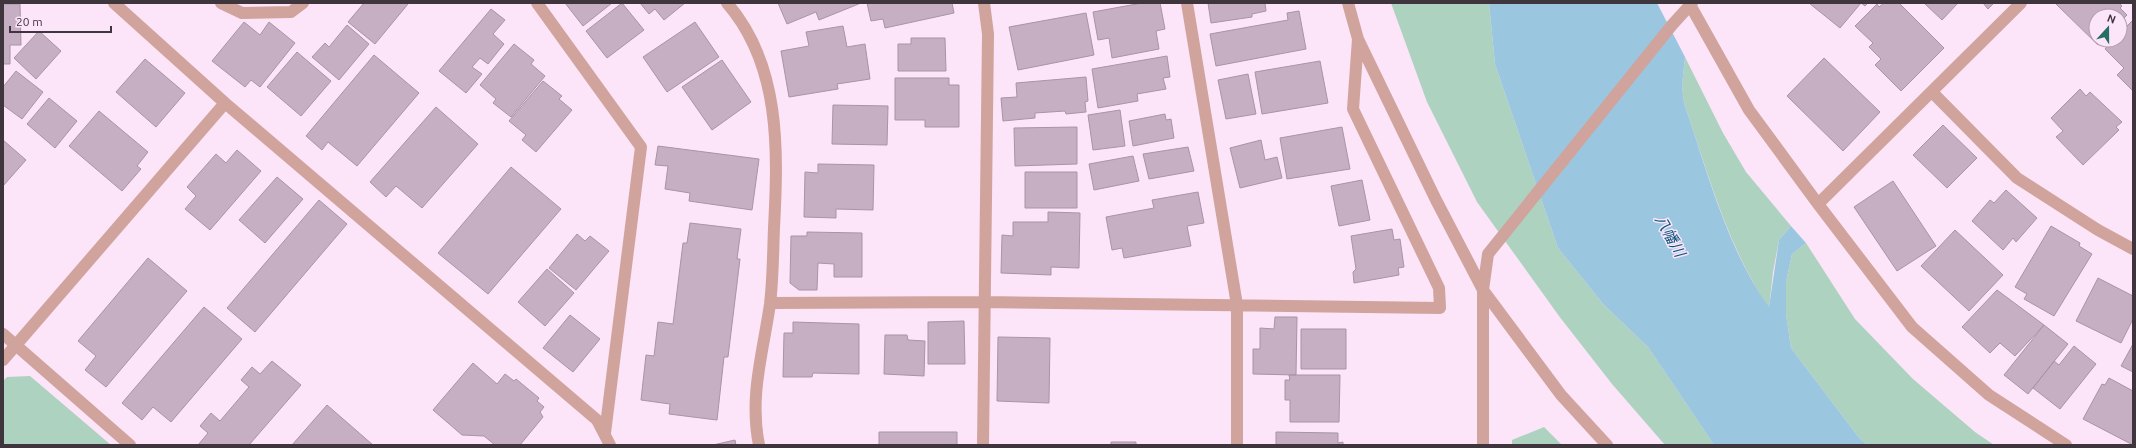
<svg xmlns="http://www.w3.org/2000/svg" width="2136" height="448" viewBox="0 0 2136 448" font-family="Ubuntu,'Noto Sans JP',sans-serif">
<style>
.green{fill:#add2bf}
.water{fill:#9ac6e0}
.building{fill:#c6afc3;stroke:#a993a6}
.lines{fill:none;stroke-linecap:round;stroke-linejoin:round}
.minor{stroke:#d0a49d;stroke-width:12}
.labels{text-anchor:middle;stroke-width:3;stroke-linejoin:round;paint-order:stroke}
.water-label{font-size:15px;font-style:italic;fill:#05577a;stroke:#fce4f9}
</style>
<rect width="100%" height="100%" fill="#fce4f9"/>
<path class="green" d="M1391,3H1489L1495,64L1558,248L1604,305L1648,347L1714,445H1665L1612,384L1559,316L1477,202L1427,102Z
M1685,57L1723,133L1746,172L1791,226L1779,240L1773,272L1769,308C1727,246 1708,173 1684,103L1682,86Z
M1806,243L1855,319L1913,379L1975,432L1994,445H1868L1860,439L1791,348L1786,314V282L1792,254Z
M30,376L111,445H3V381L7,377Z
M1544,427L1562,445H1512V440Z"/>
<path class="water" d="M1489,3H1657L1685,57L1682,86L1684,103C1708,173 1726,247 1769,307L1779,240L1791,226L1806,243L1792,254L1786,282V314L1791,348L1860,439L1868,445H1714L1648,347L1604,305L1558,248L1495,64Z"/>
<path class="building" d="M364,3H407L408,4L375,44L348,22Z
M565,3H612L583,26Z
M622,3L644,30L607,58L586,31Z
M640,3H685L664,20L655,9L649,14Z
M778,3H861L819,20L816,12L787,24Z
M867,3H952L954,13L885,28L883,19L871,21Z
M1142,3H1160L1165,29L1156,31L1159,49L1112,58L1109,38L1098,40L1093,12Z
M1208,3H1265L1266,11L1252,14V17L1211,23Z
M1809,3H1868L1865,6L1861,3L1840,28Z
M1884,3H1899L1944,48L1901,91L1875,65L1881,59L1869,47L1873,43L1855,26L1877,4L1879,7Z
M1924,3H1958L1942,20Z
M1983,3H1994L1988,9Z
M2055,3H2119L2122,6L2120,8L2127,15L2120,22V16H2096V40H2103L2098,45Z
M3,4H20L21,45H10V64H3Z
M491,9L505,20L493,34L504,44L488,64L480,58L472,67L482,74L466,93L439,71Z
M1299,11L1306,49L1216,66L1210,34L1288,20L1287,13Z
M1086,13L1094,55L1018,70L1009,27Z
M2133,20V91L2117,75L2124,68L2105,49L2113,40H2120V33Z
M244,22L260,35L269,22L295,43L260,87L251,80L245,87L212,61Z
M695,22L719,57L667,92L643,57Z
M347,25L369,44L339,80L312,57L325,43L329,47Z
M843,26L847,47L865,44L870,79L837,84L838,89L789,97L781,51L809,46L806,32Z
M39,31L61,51L36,79L14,58Z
M911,38H945L946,71H898V44H911Z
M514,44L534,60L531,64L545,76L511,117L493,103L496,99L480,85Z
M297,52L331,81L301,116L267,87Z
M374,55L419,93L357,166L328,142L322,150L306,136Z
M1167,56L1170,77L1163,78L1166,89L1137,94L1138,101L1098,108L1092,69Z
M1824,58L1880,112L1843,151L1787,96Z
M145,59L185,93L156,127L116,92Z
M722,60L751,102L712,130L682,87Z
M1320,61L1328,103L1262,114L1255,72Z
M16,71L43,92L22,119L3,105V87Z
M1248,74L1256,114L1226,119L1218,80Z
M1086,77L1088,101L1085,102L1086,112L1066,114L1065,111L1035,113V118L1003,121L1001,98L1017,97L1016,83Z
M895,78H949V85H959V127H925V120H895Z
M543,81L562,96L559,99L572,110L536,152L522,140L526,135L509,121Z
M2080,89L2086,96L2090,92L2122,122L2116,127L2119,130L2083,165L2056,137L2063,131L2051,118Z
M49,98L77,121L55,148L27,124Z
M833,105L888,106L887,145L832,144Z
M436,107L478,144L422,208L396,186L386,197L370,182Z
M1120,110L1125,146L1093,150L1088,115Z
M99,111L148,152L137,166L141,169L122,191L69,146Z
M1165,114L1166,120L1171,119L1174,138L1133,146L1129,121Z
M1943,125L1977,158L1947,188L1913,155Z
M1077,127V164L1015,166L1014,128Z
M1342,127L1350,169L1287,179L1280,138Z
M3,140L26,160L3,186Z
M1261,140L1265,160L1277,157L1282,178L1240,188L1230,148Z
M658,146L759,159L752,210L689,201L690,193L665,189L668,166L655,165Z
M1188,147L1194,171L1149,179L1143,154Z
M237,150L261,171L210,230L185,209L196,196L187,187L216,154L226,163Z
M1133,156L1139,181L1094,190L1089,164Z
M818,164L874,165L873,210L836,209V218L804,217L805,172L818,173Z
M511,167L561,209L488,294L438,253Z
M1025,172H1077V208H1025Z
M277,177L303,199L265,243L239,220Z
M1362,180L1370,220L1339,226L1331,186Z
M1893,181L1936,246L1897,271L1854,207Z
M2006,190L2037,218L2016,242L2013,238L2003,250L1972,221L1990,200L1994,203Z
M1198,192L1204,223L1187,226L1191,246L1124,258L1122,248L1112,250L1106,217L1154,208L1152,200Z
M319,200L347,224L255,332L227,308Z
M1048,212L1080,213L1079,268L1051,267V275L1001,273L1002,235L1013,236V222H1048Z
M690,223L741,229L737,259H740L728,357H724L717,420L669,414L670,404L641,400L646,355L654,356L658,322L673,324L683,243H687Z
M2051,226L2080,243L2079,246L2092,254L2054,316L2024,299L2027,294L2015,287Z
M1392,229L1394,240L1400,239L1404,267L1398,268L1399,275L1354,283L1353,272L1356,269L1351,236Z
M1955,230L2003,275L1969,311L1921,266Z
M807,232L862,233V277H834V264L818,263L817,290H799L790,283L791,236H807Z
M577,234L585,241L590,236L609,251L576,290L549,268Z
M148,258L187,291L106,387L85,370L96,356L78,341Z
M547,269L574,293L545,326L518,302Z
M2098,278L2133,296V319L2121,343L2076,321Z
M1997,290L2044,325L2015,356L2000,343L1990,353L1962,327Z
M204,307L242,339L171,422L153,407L142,420L122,403Z
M570,315L600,339L573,372L543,348Z
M1275,317H1297L1296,375L1253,374V349H1260V328L1274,329Z
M964,321L965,364H928V322Z
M793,322L859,324V374L813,373L812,377H783L784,333H793Z
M2044,325L2068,344L2028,394L2004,375Z
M1301,329H1346V369H1301Z
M885,335H907L908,340L925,341L924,376L884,374Z
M998,337L1050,338L1049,403L997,401Z
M2133,344V372L2121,366Z
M2074,346L2096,364L2060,409L2033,388L2054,361L2059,365Z
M272,361L301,385L249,445H198L208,433L200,426L211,413L220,421L249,387L241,380L252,367L260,374Z
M473,363L497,384L505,374L514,381L516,379L539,398L537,401L544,407L540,412L543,417L520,445H495L484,436L462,435L433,410Z
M1289,375H1340L1339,422H1290V400H1285V380H1290Z
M2109,378L2133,391V445L2083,419L2102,384L2105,385Z
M327,405L373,445H292Z
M879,432H957V445H879Z
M1276,432L1338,433V443L1343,442V445H1276Z
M735,440L736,445H713Z
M1111,442H1136V445H1111Z"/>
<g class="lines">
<path class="minor" d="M114,3L225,103L597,420L610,445
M221,3L242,13L291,12L303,3
M537,3L641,147L605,433L604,431
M727,3C781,65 778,151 774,228C773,253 773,279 770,304C763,353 749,396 759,445
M1187,3L1237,305V445
M1348,3L1358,39L1436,200L1483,290L1561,395L1607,445
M1689,3L1749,110L1818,204L1912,327L1989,395L2066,445
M1932,92L2017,178L2098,230L2133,249
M1818,204L2021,3
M770,303L984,302L1440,308L1439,288L1353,109L1358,39
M3,334L130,445
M3,360L225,103
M983,445L988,34L984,3
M1483,445V290L1488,254L1672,25L1692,3"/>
</g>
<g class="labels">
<g class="water-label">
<text transform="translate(1670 236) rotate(61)" y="5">八幡川</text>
</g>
</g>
<rect width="2136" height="448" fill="none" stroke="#3e353d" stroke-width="8"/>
<g transform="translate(2108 28) rotate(21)"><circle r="19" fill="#fce4f9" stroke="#b09eae"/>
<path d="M0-3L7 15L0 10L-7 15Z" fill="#256e66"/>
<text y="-6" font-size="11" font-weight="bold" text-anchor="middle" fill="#3e353d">N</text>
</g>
<path d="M10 26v6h101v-6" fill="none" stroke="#3e353d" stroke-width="2"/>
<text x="16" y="26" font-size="12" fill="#3e353d" stroke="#fce4f9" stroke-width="3" paint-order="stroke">20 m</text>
</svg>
